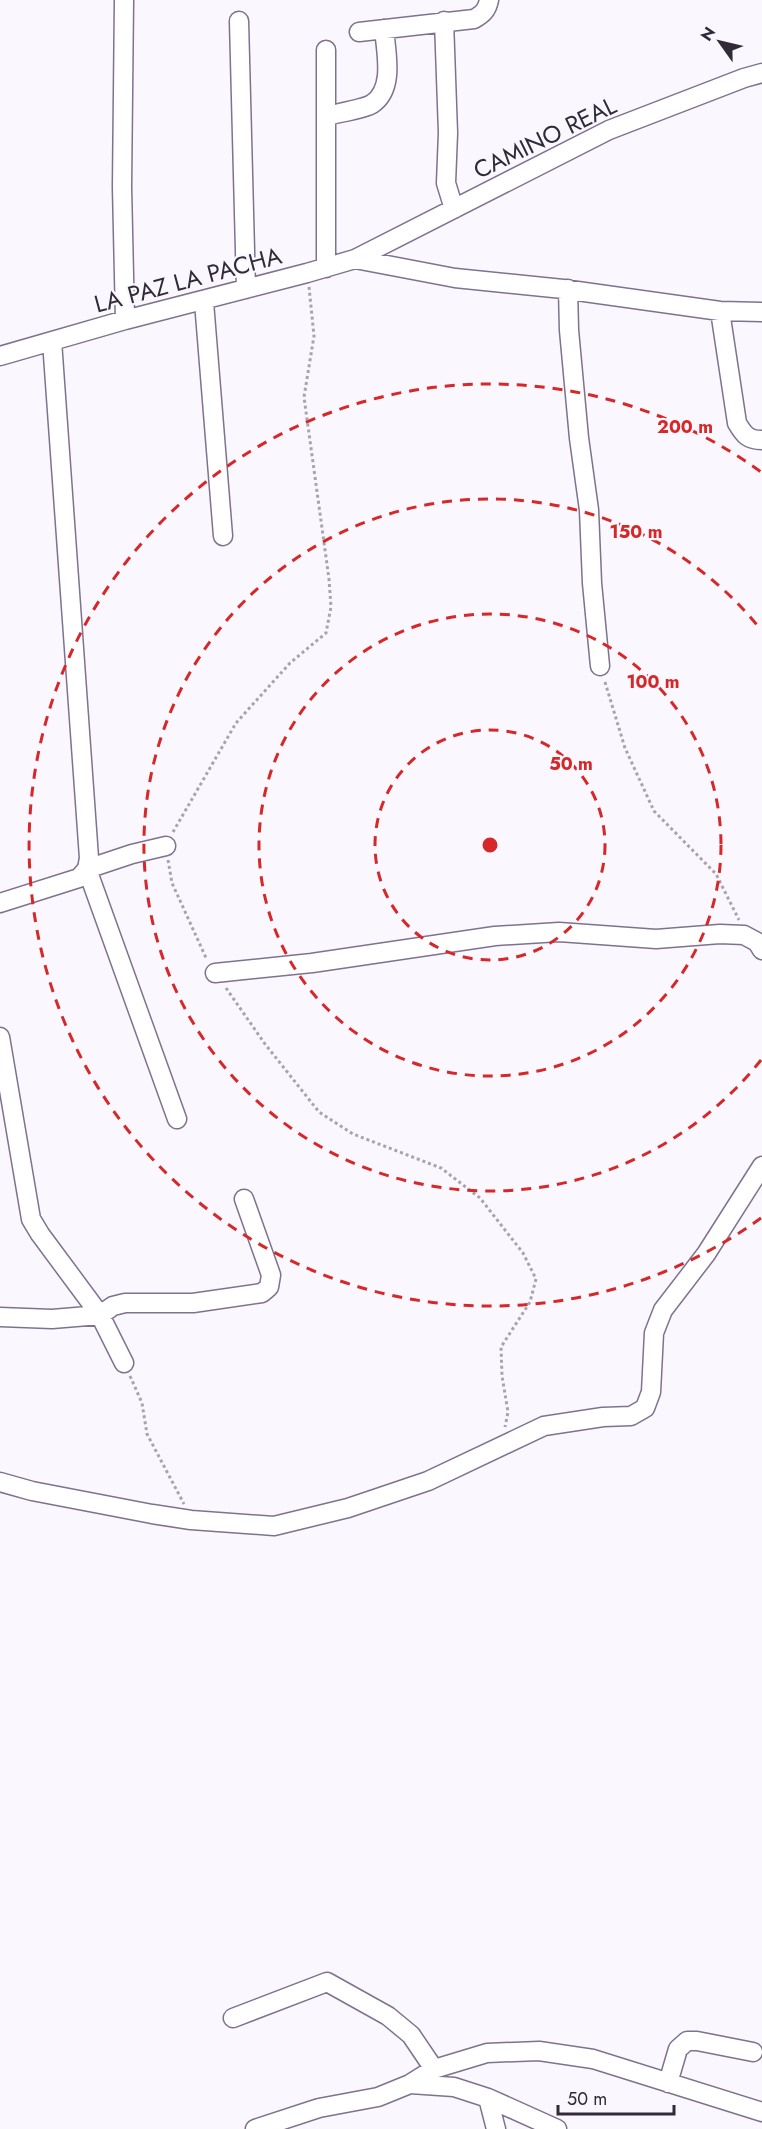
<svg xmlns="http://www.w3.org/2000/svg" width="762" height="2129" viewBox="0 0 762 2129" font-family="Jost,sans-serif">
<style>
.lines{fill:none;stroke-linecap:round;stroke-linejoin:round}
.minor-casing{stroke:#7e728f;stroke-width:21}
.path{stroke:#a8a4ad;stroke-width:3;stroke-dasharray:3 3;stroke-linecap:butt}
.minor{stroke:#fff;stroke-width:18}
.ring{fill:none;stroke:#d62828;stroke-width:3;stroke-dasharray:10 8}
.labels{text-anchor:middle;stroke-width:4.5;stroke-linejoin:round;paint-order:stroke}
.street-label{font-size:24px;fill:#302b37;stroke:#faf7fe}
.centre{fill:#d62828;stroke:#faf7fe;stroke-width:3}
.ring-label{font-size:18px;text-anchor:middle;font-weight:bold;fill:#d62828;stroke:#faf7fe;stroke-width:4.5;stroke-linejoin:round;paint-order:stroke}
</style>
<rect width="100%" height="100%" fill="#faf7fe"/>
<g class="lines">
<defs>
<path id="minor" d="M124,0L122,187L125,320
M239,21L246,289
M444,21L448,133L446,183L454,209
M359,32L474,19C483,14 487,10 489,0
M327,116C337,113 364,109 372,104C395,89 386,52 384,29
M355,259L609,130L744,78L762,73
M326,268V50
M568,289L569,330L579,438L589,510L592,583L600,666
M204,302L223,536
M720,311L737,423C744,435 748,440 762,440
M52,341L89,858L87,869L177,1119
M0,356L125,320L307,273L355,259L455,278L563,289L720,311L762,312
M0,903L79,878L87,869L132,854L166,846
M215,973L312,963L495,936L559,932L656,939L720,934L744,935L757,942L762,950
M0,1037L31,1219L40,1234L100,1315L124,1363
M0,1317L52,1319L100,1315L113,1306L125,1303H193L262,1293L269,1287L271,1275L244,1199
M0,1482L32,1491L152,1514L191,1520L274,1526L348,1508L428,1481L544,1426L603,1417L631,1416L645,1408L651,1392L654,1333L663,1310L706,1254L762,1166
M233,2018L327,1982L388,2016L411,2035L434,2069
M668,2083L678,2049L687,2041H697L753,2052
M410,2084L454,2087L488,2098L557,2129
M488,2098L496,2129
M255,2129L319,2108L378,2097L410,2084L434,2069L487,2053L539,2051L593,2059L762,2112"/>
</defs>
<use href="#minor" class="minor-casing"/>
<path class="path" d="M605,682L625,748L654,811L716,874L739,920
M173,832L236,723L290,663L326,633L331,607L329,579L304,397L314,336L309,287
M168,860L172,883L207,960
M226,988L265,1044L319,1112L353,1134L441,1168L480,1198L523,1253L536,1279L530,1302L501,1347L502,1376L508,1412L505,1427
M130,1376L142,1403L147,1434L184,1504"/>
<use href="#minor" class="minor"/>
</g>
<g class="ring">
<circle cx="490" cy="845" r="115"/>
<circle cx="490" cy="845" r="231"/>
<path d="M761 1060A346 346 0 1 1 761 630"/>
<path d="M761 1218A461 461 0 1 1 761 472"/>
</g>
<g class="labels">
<g class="street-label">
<text transform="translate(545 138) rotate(-26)" y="8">CAMINO REAL</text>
<text transform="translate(188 280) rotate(-15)" y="8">LA PAZ LA PACHA</text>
</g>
</g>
<circle cx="490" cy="845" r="9" class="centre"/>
<g class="ring-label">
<text x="685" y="433">200 m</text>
<text x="636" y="538">150 m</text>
<text x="653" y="688">100 m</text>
<text x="571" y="770">50 m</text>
</g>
<g transform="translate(720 42) rotate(304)" stroke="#faf7fe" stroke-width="4.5" paint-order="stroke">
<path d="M0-4.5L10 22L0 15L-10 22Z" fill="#302b37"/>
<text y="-9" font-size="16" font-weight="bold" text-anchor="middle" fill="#302b37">N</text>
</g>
<path d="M558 2105v9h116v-9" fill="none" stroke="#302b37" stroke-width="3"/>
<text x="567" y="2105" font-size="18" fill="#302b37" stroke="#faf7fe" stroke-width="4.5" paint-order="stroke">50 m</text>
</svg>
